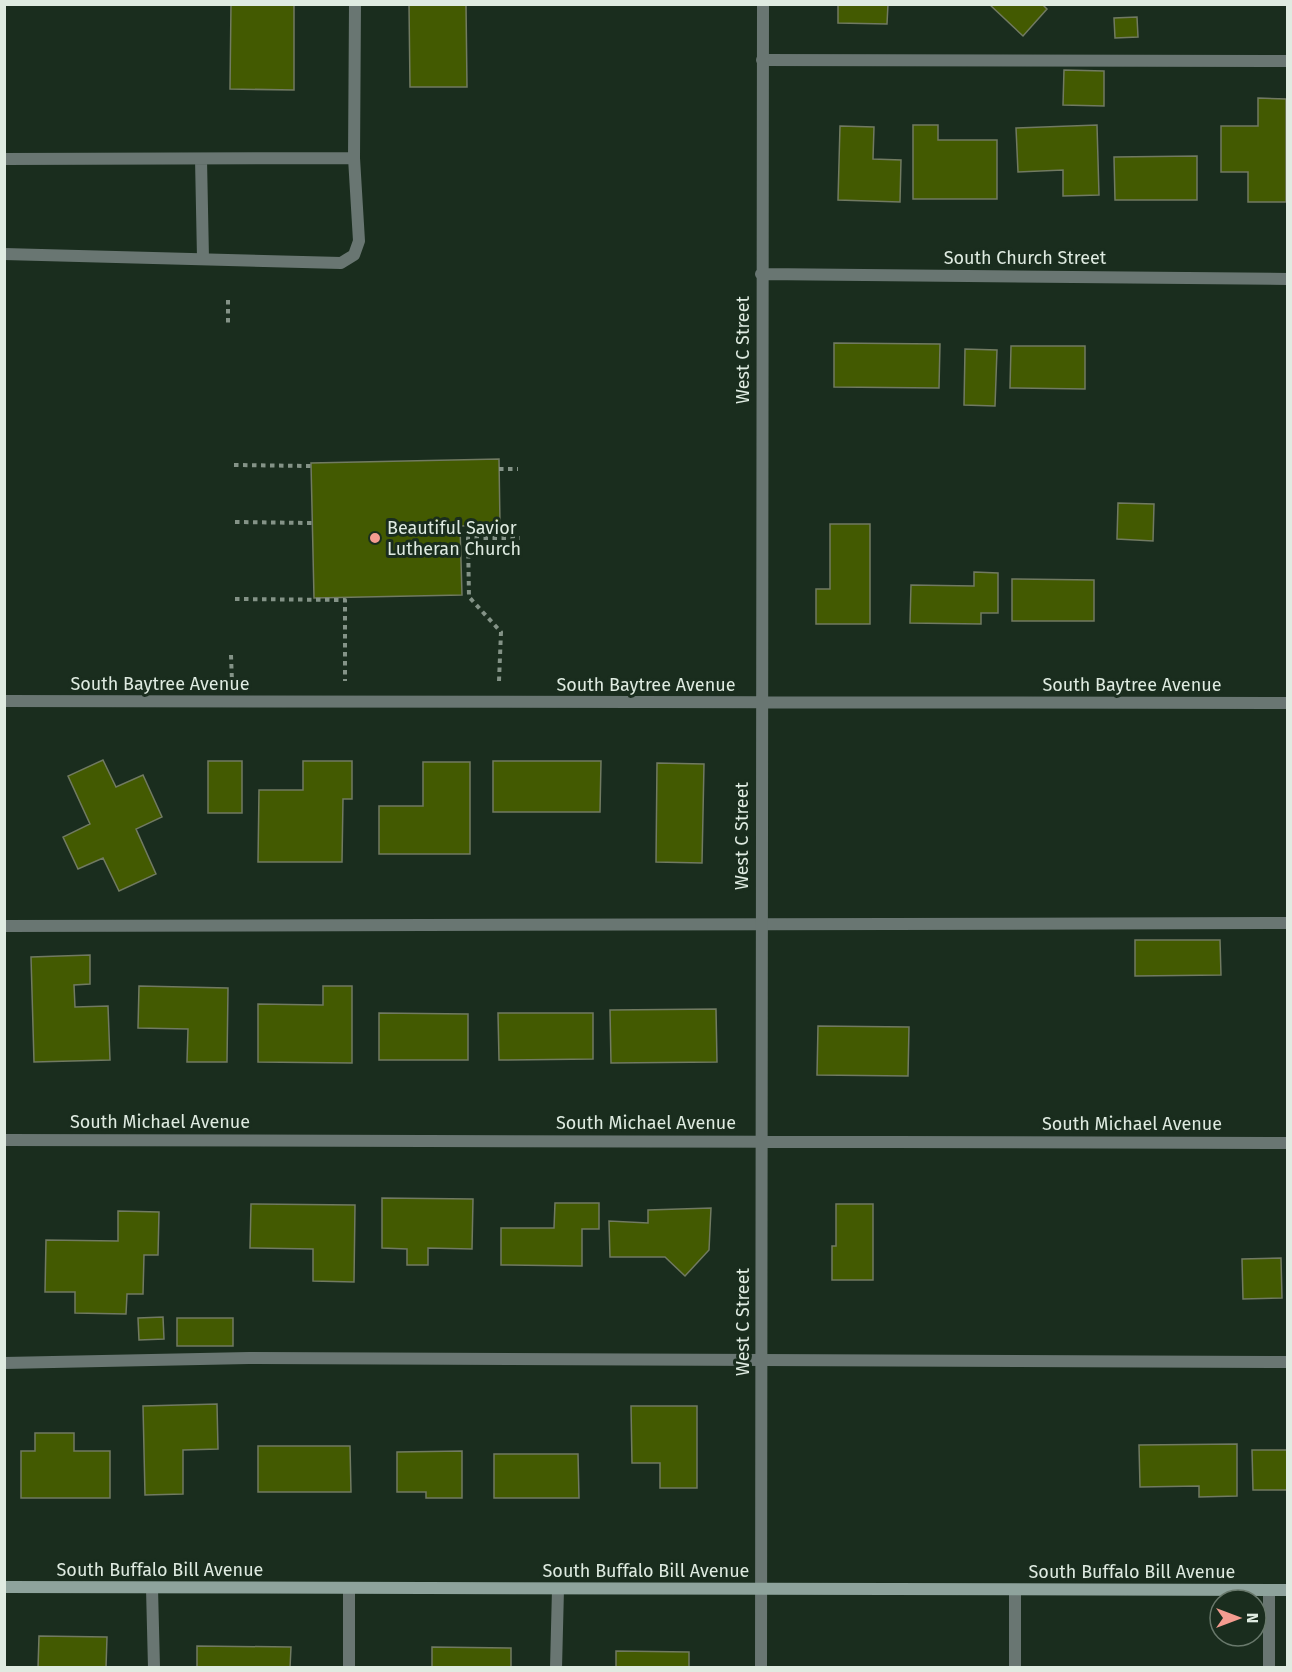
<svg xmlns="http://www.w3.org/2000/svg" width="1292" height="1672" viewBox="0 0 1292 1672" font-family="'Fira Sans',sans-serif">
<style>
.building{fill:#435a01;stroke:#717a62;stroke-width:1.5}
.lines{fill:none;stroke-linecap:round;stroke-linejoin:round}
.path{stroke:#849387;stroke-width:4;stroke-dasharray:4.5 4.5;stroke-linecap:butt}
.lane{stroke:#697672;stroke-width:12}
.street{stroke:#697672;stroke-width:12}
.secondary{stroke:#8ea39c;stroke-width:12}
.poi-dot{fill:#f59c90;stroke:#1a2d1e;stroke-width:2}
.labels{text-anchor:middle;stroke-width:6;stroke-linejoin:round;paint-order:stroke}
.street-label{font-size:18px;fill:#dfebe1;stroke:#1a2d1e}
.poi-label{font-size:18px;fill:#dfebe1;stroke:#1a2d1e;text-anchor:start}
</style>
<rect width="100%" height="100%" fill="#1a2d1e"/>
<path class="building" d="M231,4H294V90L230,89Z
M409,4H466L467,87H410Z
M838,4H888L887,24L838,23Z
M989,4H1042L1047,9L1023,36Z
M1137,17L1138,37L1115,38L1114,18Z
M1064,70L1104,71V106L1063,105Z
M1258,98L1286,99V202H1248V172H1221V126H1258Z
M913,125H938V140H997V199H913Z
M1097,125L1099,195L1063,196V170L1018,172L1016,128Z
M840,126L874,127L873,159L901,160L900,202L838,200Z
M1197,156V200H1115L1114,157Z
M834,343L940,344L939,388L834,387Z
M1011,346H1085V389L1010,388Z
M965,349L997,350L995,406L964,405Z
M499,459L500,525L460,526L462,595L314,598L311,463Z
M1118,503L1154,504L1153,541L1117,539Z
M830,524H870V624H816V589H830Z
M974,572L998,573V613H981V624L910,623L911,585L974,586Z
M1012,579L1094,580V621H1012Z
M103,760L116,787L143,775L162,817L136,829L156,874L119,891L103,858L78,869L63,837L90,824L68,776Z
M208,761H242V813H208Z
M303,761H352V799H343L342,862H258L259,790H303Z
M493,761H601L600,812H493Z
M423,762H470V854H379V806H423Z
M657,763L704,764L702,863L656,862Z
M1135,940H1220L1221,975L1135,976Z
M90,955V984L74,985L75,1007L108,1006L110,1060L34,1062L31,957Z
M139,986L228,988L227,1062H187L188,1029L138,1028Z
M323,986H352V1063L258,1062V1004L323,1005Z
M716,1009L717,1062L611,1063L610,1010Z
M379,1013L468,1014V1060H379Z
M498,1013H593V1059L499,1060Z
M818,1026L909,1027L908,1076L817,1075Z
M382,1198L473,1199L472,1249L428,1248V1265H407V1249L382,1248Z
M555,1203H599V1229H582V1266L501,1265V1228H554Z
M251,1204L355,1205L354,1282L313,1281V1249L250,1248Z
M836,1204H873V1280H832V1246H836Z
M711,1208L709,1250L685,1276L665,1257H610L609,1221L648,1223V1210Z
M118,1211L159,1212L158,1255H144L143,1294H127L126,1314L75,1313V1292H45L46,1240L118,1241Z
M1281,1258L1282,1298L1243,1299L1242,1259Z
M163,1317L164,1339L139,1340L138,1318Z
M177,1318H233V1346H177Z
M217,1404L218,1449L183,1450V1494L145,1495L143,1406Z
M631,1406H697V1488H660V1463H632Z
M35,1433H74V1451H110V1498H21V1451H35Z
M1237,1444V1496L1199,1497V1486L1140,1487L1139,1445Z
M258,1446H350L351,1492H258Z
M1252,1450H1288V1490H1253Z
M462,1451V1498H426V1492H397V1452Z
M494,1454H578L579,1498H494Z
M39,1636L107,1637L106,1668H38Z
M197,1646L291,1647L290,1668H197Z
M432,1647L511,1648V1668H432Z
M616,1651L689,1652V1668H616Z"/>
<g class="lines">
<path class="path" d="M228,300V326
M234,465L311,466
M499,469H518
M235,522L312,523
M235,599L345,600V681
M231,655L232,682
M499,681L501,632L469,597L468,538H520"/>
<path class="lane" d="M762,60L1288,61
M4,159L354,158
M201,159L203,258
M4,254L341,263L354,255L359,241L354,158L355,4
M4,926L1288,923
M4,1363L249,1358L1288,1362
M152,1588L154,1668
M556,1668L558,1589
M1015,1668V1590"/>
<path class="street" d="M761,274L1288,279
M4,701L1288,703
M4,1140L1288,1143
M349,1588V1668
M1269,1590V1668
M761,1668L763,4"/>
<path class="secondary" d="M4,1587L1288,1590"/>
</g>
<circle class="poi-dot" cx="375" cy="538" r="6"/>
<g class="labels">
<g class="street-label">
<text x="1025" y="264">South Church Street</text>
<text transform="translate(743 350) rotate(-90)" y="6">West C Street</text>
<text x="160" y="690">South Baytree Avenue</text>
<text x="646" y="691">South Baytree Avenue</text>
<text x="1132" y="691">South Baytree Avenue</text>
<text transform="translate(742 836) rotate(-90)" y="6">West C Street</text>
<text x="160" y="1128">South Michael Avenue</text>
<text x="646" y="1129">South Michael Avenue</text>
<text x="1132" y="1130">South Michael Avenue</text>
<text transform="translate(743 1322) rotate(-90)" y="6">West C Street</text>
<text x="160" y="1576">South Buffalo Bill Avenue</text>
<text x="646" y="1577">South Buffalo Bill Avenue</text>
<text x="1132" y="1578">South Buffalo Bill Avenue</text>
</g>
<g class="poi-label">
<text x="387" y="534">Beautiful Savior<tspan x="387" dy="21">Lutheran Church</tspan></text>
</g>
</g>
<rect width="1292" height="1672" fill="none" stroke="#dfebe1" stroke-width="12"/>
<g transform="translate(1238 1618) rotate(90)"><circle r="28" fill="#1a2d1e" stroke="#69796c" stroke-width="1.5"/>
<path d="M0-4.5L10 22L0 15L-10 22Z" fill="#f59c90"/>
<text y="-9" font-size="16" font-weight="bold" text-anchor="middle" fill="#dfebe1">N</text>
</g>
</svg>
